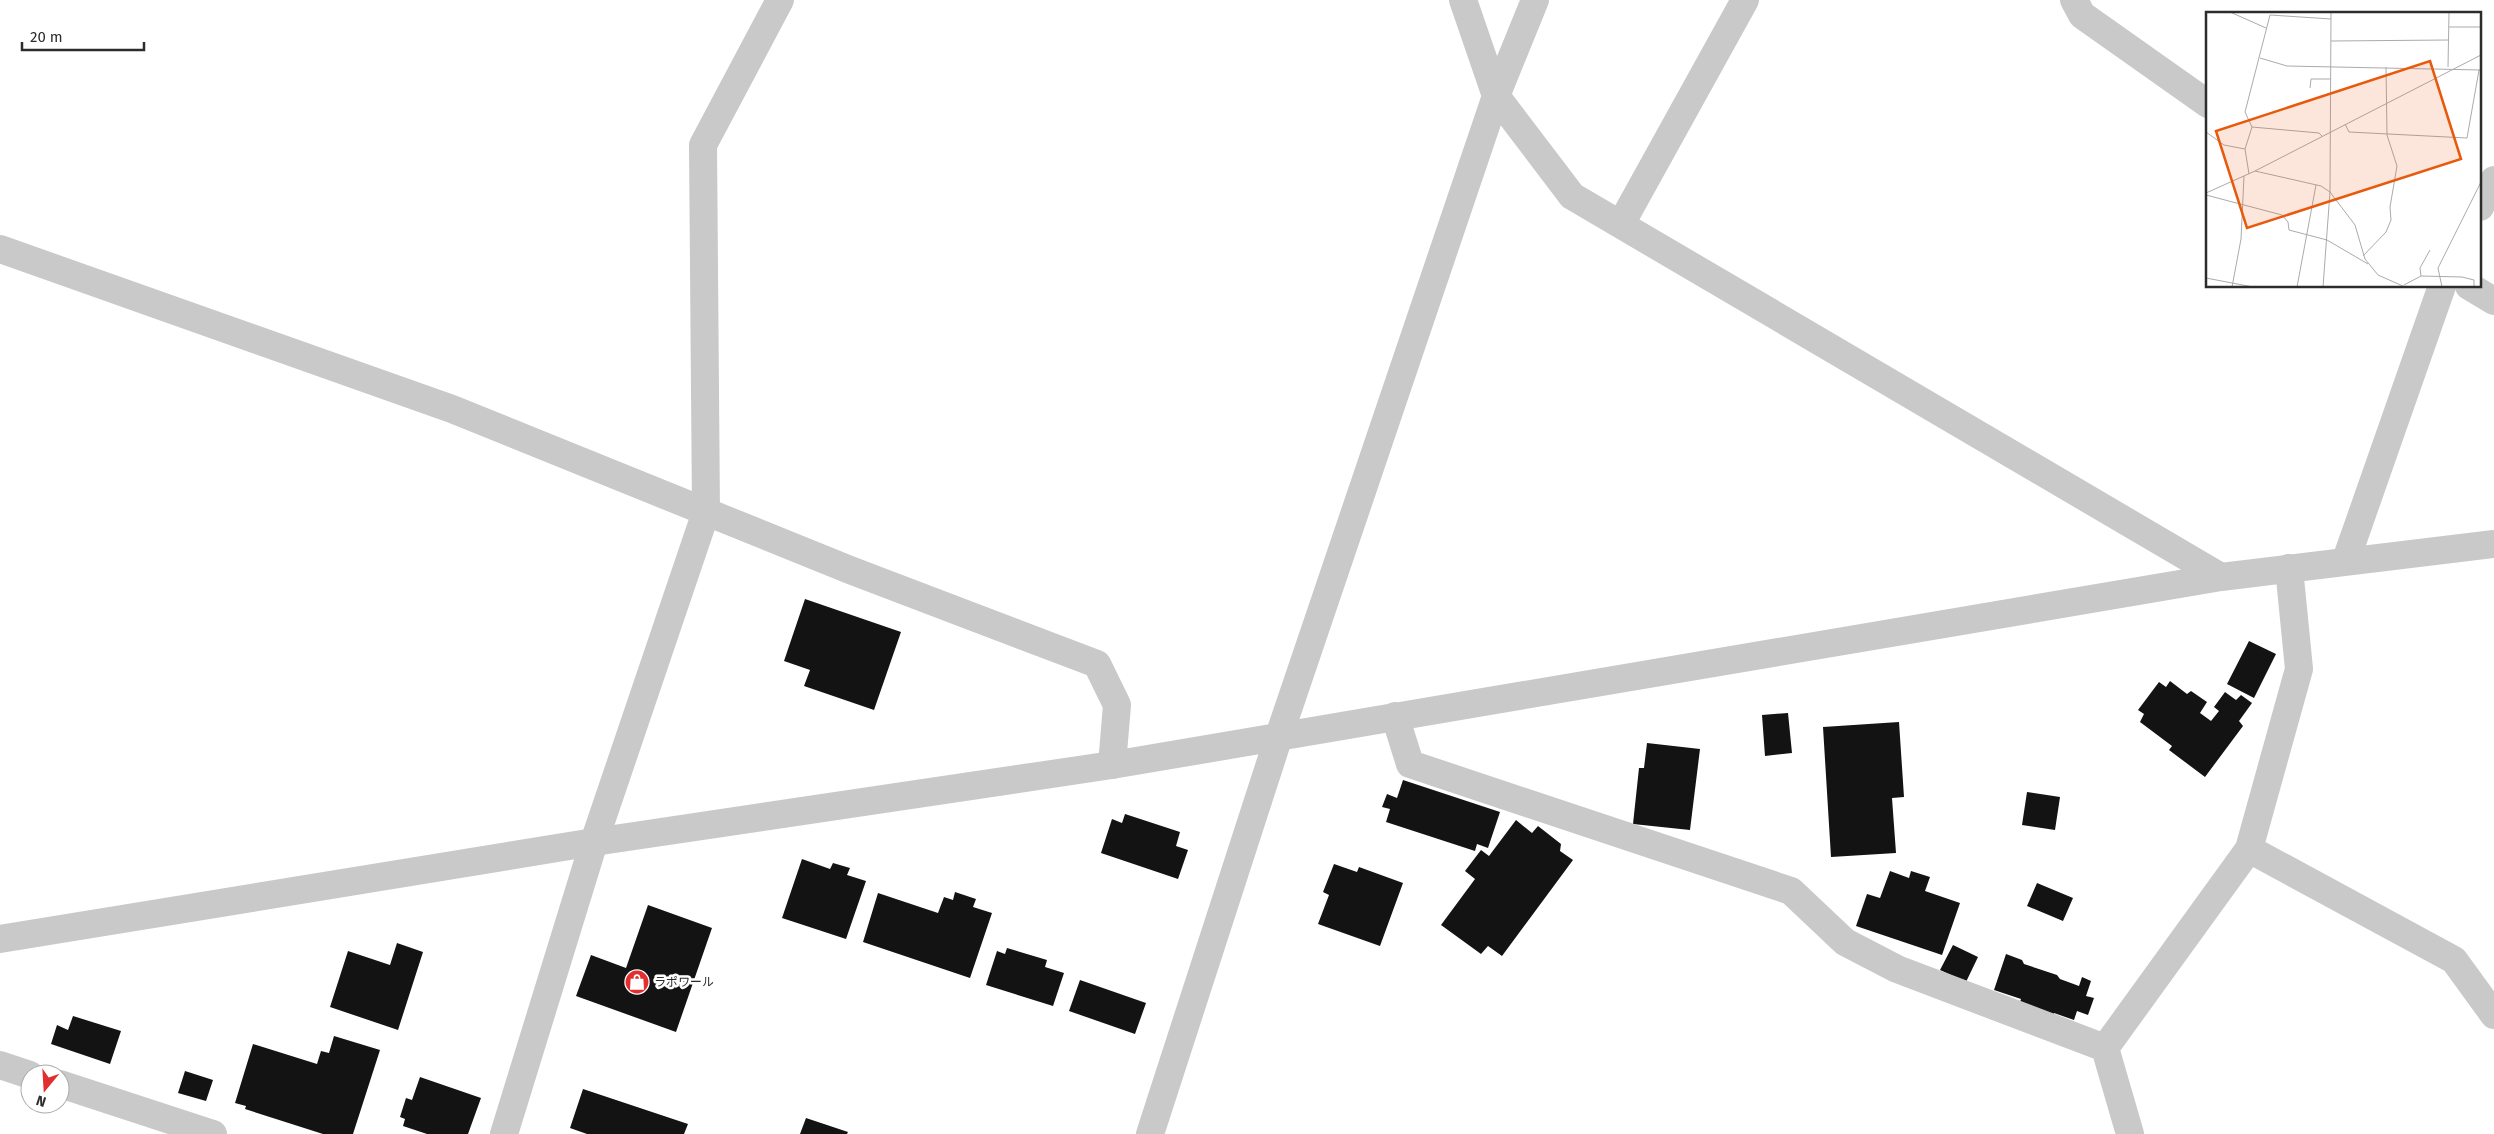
<svg xmlns="http://www.w3.org/2000/svg" width="2494" height="1134" viewBox="0 0 2494 1134" font-family="'Fira Sans','Noto Sans JP',sans-serif">
<style>
.building{fill:#131313}
.lines{fill:none;stroke-linecap:round;stroke-linejoin:round}
.minor{stroke:#c9c9c9;stroke-width:28}
.tertiary{stroke:#c9c9c9;stroke-width:28}
.labels{text-anchor:middle;stroke-width:5;stroke-linejoin:round;paint-order:stroke}
.poi-label{font-size:12px;fill:#2c2c2c;stroke:#fff;text-anchor:start}
.inset-road{fill:none;stroke:#ababab;stroke-width:1}
.view{fill:#e8590c;fill-opacity:0.15;stroke:#e8590c;stroke-width:2.5}
.inset-edge{fill:none;stroke:#2c2c2c;stroke-width:2.5}
</style>
<rect width="100%" height="100%" fill="#fff"/>
<path class="building" d="M805,599L901,632L874,710L804,686L810,670L784,661Z
M2249,641L2276,654L2254,698L2227,684Z
M2170,681L2187,694L2191,691L2207,702L2200,713L2211,721L2219,711L2214,707L2225,692L2236,700L2241,695L2252,703L2239,721L2243,726L2205,777L2169,750L2172,746L2140,722L2144,714L2138,710L2159,682L2166,687Z
M1788,713L1792,753L1765,756L1762,715Z
M1899,722L1904,797L1892,798L1896,853L1831,857L1823,727Z
M1647,743L1700,749L1690,830L1633,824L1639,768H1644Z
M1403,780L1500,812L1488,848L1477,844L1475,851L1386,822L1390,809L1382,807L1387,794L1397,798Z
M2027,792L2060,797L2055,830L2022,825Z
M1125,814L1180,832L1176,846L1188,850L1178,879L1101,853L1112,819L1122,823Z
M1516,820L1532,833L1538,826L1561,844L1560,851L1573,860L1502,956L1488,946L1481,954L1441,925L1475,879L1465,871L1481,850L1489,856Z
M802,859L830,869L833,863L850,868L847,875L866,881L846,939L782,918Z
M1334,864L1357,872L1359,867L1403,883L1380,946L1318,924L1329,895L1323,892Z
M1890,871L1909,878L1911,871L1930,877L1925,891L1960,903L1942,955L1856,926L1867,894L1880,898Z
M2037,883L2073,898L2063,921L2027,906Z
M955,892L976,899L973,907L992,913L970,978L863,942L878,893L938,913L944,897L953,900Z
M648,905L712,928L676,1032L576,996L591,955L626,968Z
M397,943L423,952L398,1030L330,1007L348,951L390,965Z
M1953,945L1978,957L1966,982L1940,970Z
M1007,948L1047,960L1045,967L1064,973L1053,1006L986,985L997,951L1005,954Z
M2006,954L2022,960L2024,964L2057,975L2060,979L2079,986L2082,977L2091,981L2086,996L2094,998L2088,1015L2077,1011L2074,1020L2054,1013L2052,1019L2018,1008L2021,999L1994,990Z
M1080,980L1146,1003L1135,1034L1069,1011Z
M73,1016L121,1031L110,1064L51,1044L57,1025L68,1030Z
M334,1036L380,1050L353,1134H323L245,1109L246,1106L235,1103L253,1044L317,1064L321,1051L329,1053Z
M185,1071L213,1080L206,1101L178,1093Z
M420,1077L481,1098L468,1134H427L403,1126L405,1119L400,1117L406,1098L412,1100Z
M583,1089L688,1124L684,1134H587L570,1128Z
M806,1118L848,1132L847,1134H800Z"/>
<g class="lines">
<path class="minor" d="M1463,0L1496,96L1572,196L2221,577
M2074,0L2082,15L2208,104
M2480,207L2494,180
M1621,224L1745,0
M0,249L452,409L850,570L1097,664L1117,705L1112,765
M2469,286L2494,301
M2346,560L2442,286
M2289,568L2299,669L2249,849L2454,960L2494,1015
M1395,716L1410,764L1791,891L1845,942L1897,969L2105,1048
M0,1065L30,1075
M60,1084L213,1134
M504,1134L594,842L706,512L703,145L780,0
M2130,1134L2105,1048L2249,849"/>
<path class="tertiary" d="M0,939L594,842L1112,765L2221,577L2494,544
M1150,1134L1279,736L1496,96L1535,0"/>
</g>
<defs>
<symbol id="shop-disc" viewBox="-11 -11 22 22"><circle r="9.5" fill="#e12f30" stroke="#fff"/><path d="M-5-2.5h2.3a2.7 3.5 0 0 1 5.4 0H5L5.5 6h-11ZM-1.5-2.5h3a1.5 2.3 0 0 0-3 0Z" fill="#fff"/></symbol>
</defs>
<g fill-rule="evenodd">
<use href="#shop-disc" x="623" y="968" width="28" height="28"/>
</g>
<g class="labels">
<g class="poi-label">
<text x="654" y="986">ラポワール</text>
</g>
</g>
<g transform="translate(2206 12)">
<rect width="275" height="275" fill="#fff"/>
<path class="inset-road" d="M24,0L60,16M243,15H275M125,29L243,28M0,30V0M54,46L81,54L275,58M242,55L243,0M104,76L105,67H125M139,112L143,120L261,126L273,58M46,115L113,121L116,124M0,120L18,133L39,137L43,162M39,137L46,115L39,100L64,3L125,7M49,159L115,174L124,180L149,213L159,247L172,263L199,275M0,181L49,159L275,43M0,183L76,203L82,210L83,218L121,228L162,252M224,238L214,256L215,264L256,265L268,268V275M157,244L180,220L185,208L184,195L191,154L181,123L180,55M0,266L47,275M198,273L215,264M26,275L35,227L38,164M91,275L110,173M117,275L124,180L125,0M236,275L232,256L275,170"/>
<path class="view" d="M224,49L255,147L41,216L10,119Z"/>
<rect width="275" height="275" class="inset-edge"/>
</g>
<g transform="translate(45 1089) rotate(198)"><circle r="24" fill="#ffffff" stroke="#ababab"/>
<path d="M0-4L9 19L0 12L-9 19Z" fill="#e12f30"/>
<text y="-8" font-size="14" font-weight="bold" text-anchor="middle" fill="#2c2c2c">N</text>
</g>
<path d="M22 42v8h122v-8" fill="none" stroke="#2c2c2c" stroke-width="2.5"/>
<text x="30" y="42" font-size="15" fill="#2c2c2c" stroke="#ffffff" stroke-width="4" paint-order="stroke">20 m</text>
</svg>
